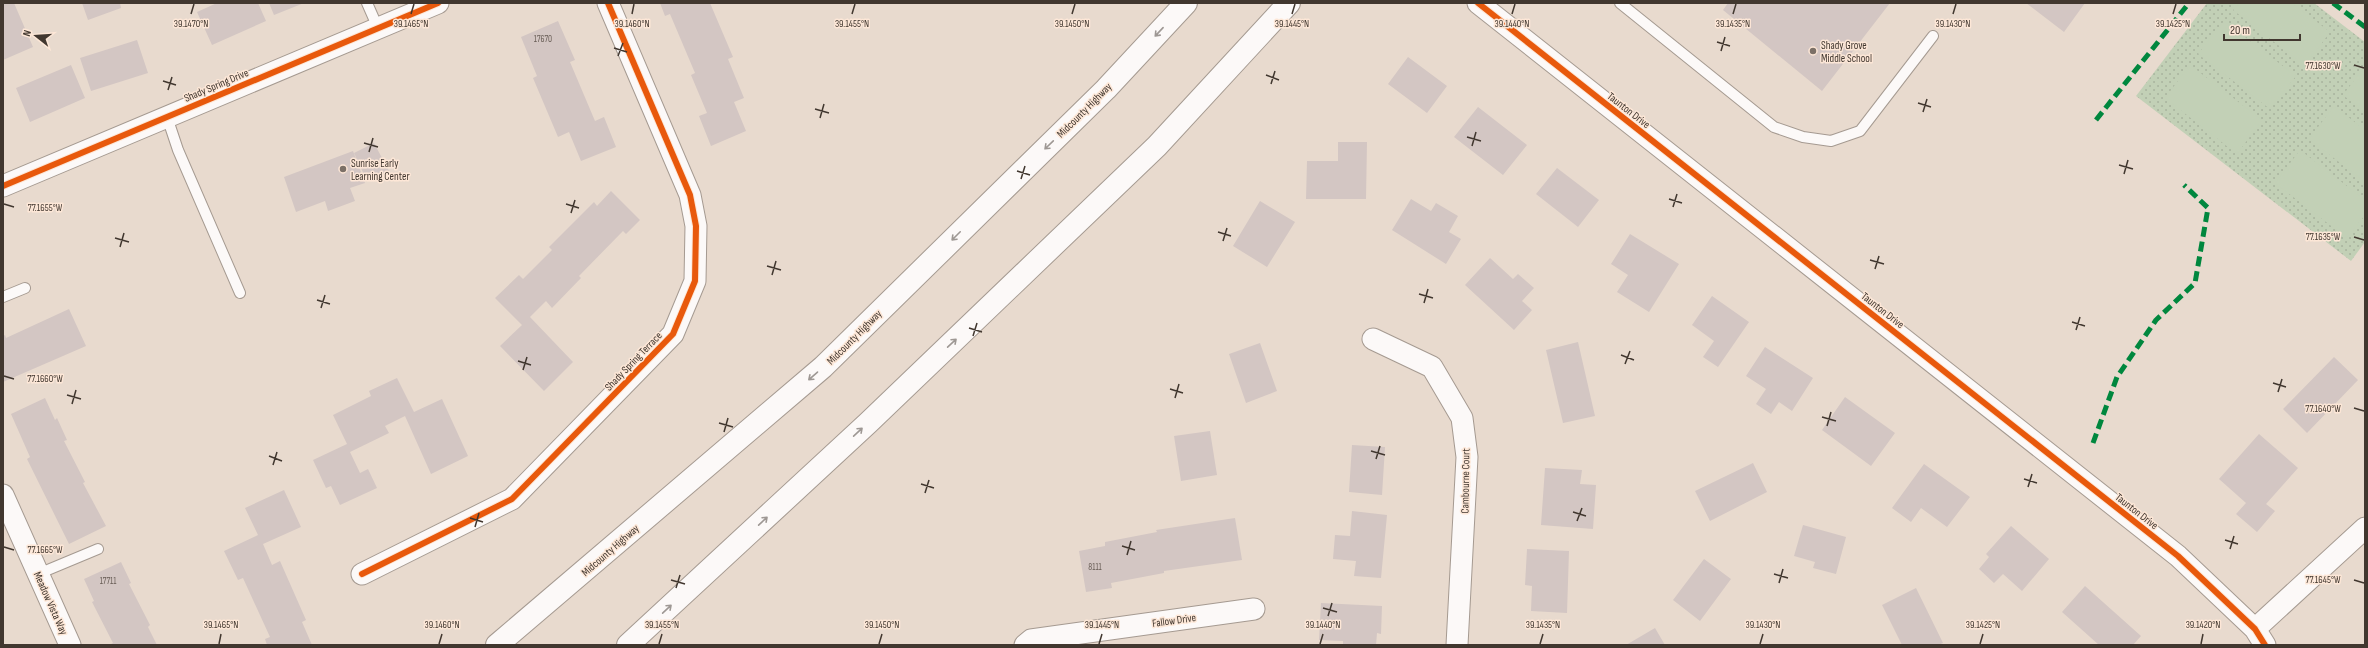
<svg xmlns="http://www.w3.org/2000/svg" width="2368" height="648" viewBox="0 0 2368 648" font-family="'Sofia Sans Condensed',sans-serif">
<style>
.park{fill:url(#park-dots)}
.garden{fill:#c2d0b6}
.building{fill:#d3c6c3}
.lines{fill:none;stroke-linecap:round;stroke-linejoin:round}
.lane-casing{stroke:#a59a91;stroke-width:12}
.street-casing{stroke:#a59a91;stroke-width:23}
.primary-casing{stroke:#a59a91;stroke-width:24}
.lane{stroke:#fcf9f8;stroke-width:10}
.street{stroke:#fcf9f8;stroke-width:21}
.primary{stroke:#fcf9f8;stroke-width:22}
.quiet{stroke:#00873e;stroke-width:5;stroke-dasharray:10 5;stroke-linecap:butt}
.cycleway-casing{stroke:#fde7d7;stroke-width:8}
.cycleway{stroke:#e8590c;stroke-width:6}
.oneway{stroke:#9e9894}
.ticks{fill:none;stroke:#41372f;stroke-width:1.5}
.poi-dot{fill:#7b7067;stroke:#fde7d7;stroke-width:1.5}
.labels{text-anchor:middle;stroke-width:3;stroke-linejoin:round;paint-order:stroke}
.number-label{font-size:9px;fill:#685d56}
.poi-label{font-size:11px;fill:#41372f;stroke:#fde7d7;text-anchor:start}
.street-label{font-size:11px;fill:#41372f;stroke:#fde7d7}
.ticks-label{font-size:10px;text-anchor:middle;fill:#41372f;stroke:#fde7d7;stroke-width:3;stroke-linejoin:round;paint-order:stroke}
</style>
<defs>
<pattern id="park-dots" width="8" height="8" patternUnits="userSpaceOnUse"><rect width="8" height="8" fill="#c2d0b6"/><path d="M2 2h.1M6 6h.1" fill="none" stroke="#a8b39d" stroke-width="1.8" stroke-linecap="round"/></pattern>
</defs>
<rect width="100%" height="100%" fill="#e8dace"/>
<path class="park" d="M2207,3H2314L2365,42V242L2351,261L2136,96Z"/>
<path class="garden" d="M2239,3H2292L2330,32L2305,66L2233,10Z
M2224,21L2296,76L2270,109L2198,54Z
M2190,65L2262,120L2237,154L2165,98Z
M2365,66V112L2343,95Z
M2334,106L2365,130V182L2309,139Z
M2300,150L2365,200V215L2347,238L2275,183Z"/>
<path class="building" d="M3,3H14L33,47L3,60Z
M82,3H120L121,8L88,20Z
M217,3H258L266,21L212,45L197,12Z
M269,3H304L274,15Z
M660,3H710L733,57L728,59L744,98L734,102L746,131L711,146L699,116L707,113L691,75L695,73L670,14L665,16Z
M1728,3H1890L1822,91L1723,10Z
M2026,3H2085L2064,32Z
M558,21L575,60L570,62L595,121L604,117L616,147L581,161L569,132L558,137L533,78L537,76L521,37Z
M137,40L148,73L91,91L80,58Z
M1408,57L1447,86L1427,113L1388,84Z
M71,65L85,98L30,122L16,88Z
M1478,107L1527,145L1503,175L1454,137Z
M1338,142H1367L1366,199H1306L1307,161H1338Z
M374,143L389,171L367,181L354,153Z
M353,151L365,183L350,188L355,201L328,211L325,201L296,212L284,177Z
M1557,168L1599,200L1578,227L1536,194Z
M611,191L640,220L626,234L623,231L579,276L581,278L552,308L546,301L530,317L573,362L544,391L500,346L522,325L495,298L519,275L523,279L552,250L549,247L594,202L597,206Z
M1411,199L1431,211L1436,203L1458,216L1449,232L1461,239L1446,264L1392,230Z
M1260,201L1295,222L1267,267L1233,246Z
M1630,234L1679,264L1649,312L1617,292L1628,275L1611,264Z
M1490,258L1513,279L1518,274L1534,288L1522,301L1532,310L1514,330L1465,285Z
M1712,296L1749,322L1718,367L1703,357L1714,341L1692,325Z
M69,309L86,346L3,382V336L5,335L6,338Z
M1578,342L1595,416L1563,423L1546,350Z
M1260,343L1277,391L1246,403L1229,354Z
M1765,347L1813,378L1792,411L1779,402L1771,414L1756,404L1766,389L1746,376Z
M2334,357L2358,380L2307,433L2283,409Z
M397,378L414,412L442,399L468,456L431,474L405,416L385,426L389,433L350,452L360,473L368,469L377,488L340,505L331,486L326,488L313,460L347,444L333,415L371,396L369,391Z
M1845,397L1895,433L1871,466L1822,430Z
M45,398L55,420L57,418L67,440L64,441L85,482L83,483L106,526L69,544L27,459L30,457L11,414Z
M1210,431L1217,475L1181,481L1174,436Z
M2259,434L2298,468L2266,504L2275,511L2257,532L2236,514L2246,503L2219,479Z
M1352,445L1385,447L1382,495L1349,492Z
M1753,463L1767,492L1710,521L1695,491Z
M1924,464L1970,497L1947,527L1921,508L1911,522L1892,508Z
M1545,468L1582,470L1580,484L1596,485L1593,529L1541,525Z
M284,490L301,527L263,544L272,565L280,561L306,620L302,622L312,645H267L265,639L270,637L243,578L238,580L224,551L258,535L245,508Z
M1352,511L1387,515L1381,578L1354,576L1356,561L1333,559L1335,535L1350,536Z
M1235,518L1242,560L1164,571V573L1111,583L1112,588L1086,592L1079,551L1105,546V542L1157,532L1156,530Z
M1803,525L1846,537L1836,574L1813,568L1815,562L1794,556Z
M2011,526L2049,559L2022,591L2003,574L1994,583L1979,569L1989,557L1986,554Z
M1527,549L1569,551L1567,613L1531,611L1532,586L1525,585Z
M1704,559L1731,579L1700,621L1673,600Z
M121,562L131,583L129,584L150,625L148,627L157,645H109L113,643L92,602L94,601L84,579Z
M2085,586L2141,636L2133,645H2099L2062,612Z
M1916,588L1943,643L1938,645H1902L1882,605Z
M1321,603L1382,606L1381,634L1377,633L1376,645H1343V641L1319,640Z
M1655,628L1665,645H1626Z"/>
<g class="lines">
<defs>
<path id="lane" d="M367,3L378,28
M1620,3L1774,127L1803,137L1831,141L1860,131L1933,36
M167,117L178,150L240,293
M3,297L25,288
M38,574L98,549"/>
<path id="street" d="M1478,3L2178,556L2255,629L2265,645
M3,186L438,3
M1373,339L1432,367L1462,418L1467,457L1457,645
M3,495L70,645
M362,574L512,499L673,334L695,281L696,226L690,195L608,3
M2255,629L2365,528
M1025,645L1031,640L1254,609"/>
<path id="primary" d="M497,645L823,367L1106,89L1186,3
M628,645L868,423L1157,146L1289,3"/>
</defs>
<use href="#lane" class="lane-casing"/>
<use href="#street" class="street-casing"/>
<use href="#primary" class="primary-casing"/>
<use href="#lane" class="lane"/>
<use href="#street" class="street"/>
<use href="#primary" class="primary"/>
<path class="quiet" d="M2333,3L2365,27
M2096,120L2189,3
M2093,443L2117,377L2156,320L2195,283L2208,208L2184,185"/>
<defs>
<path id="cycleway" d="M1478,3L2178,556L2255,629L2265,645
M3,186L438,3
M362,574L512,499L673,334L695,281L696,226L690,195L608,3"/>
</defs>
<use href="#cycleway" class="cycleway-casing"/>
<use href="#cycleway" class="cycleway"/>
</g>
<defs><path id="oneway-shaft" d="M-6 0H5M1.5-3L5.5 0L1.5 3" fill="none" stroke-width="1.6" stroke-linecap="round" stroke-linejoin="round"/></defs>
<g class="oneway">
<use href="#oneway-shaft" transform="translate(1159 32) rotate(133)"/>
<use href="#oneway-shaft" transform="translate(1049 145) rotate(136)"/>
<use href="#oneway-shaft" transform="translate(956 236) rotate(135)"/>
<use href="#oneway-shaft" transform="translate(952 343) rotate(-43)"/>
<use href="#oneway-shaft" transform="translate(813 376) rotate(139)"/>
<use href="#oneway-shaft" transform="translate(858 432) rotate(-43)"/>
<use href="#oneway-shaft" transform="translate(763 521) rotate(-43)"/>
<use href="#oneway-shaft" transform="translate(667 609) rotate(-43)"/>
</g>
<path class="ticks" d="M191,14L194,4M411,14L414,4M632,14L634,4M852,14L855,4M1072,14L1075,4M1292,14L1295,4M1512,14L1515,4M1733,14L1736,4M1953,14L1956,4M2173,14L2176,4M1717,42L1730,46M614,48L627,52M1721,51L1725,37M618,56L623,43M2354,65L2364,68M1266,75L1279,80M163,81L176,85M1271,84L1275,71M168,90L172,77M1918,103L1931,107M815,109L829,113M1923,112L1927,99M820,118L824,104M1467,137L1481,141M364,143L378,147M1472,146L1476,132M369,152L373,138M2119,165L2133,169M1017,171L1030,175M2124,174L2128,160M1021,179L1025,166M1669,199L1682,203M4,204L14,207M566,204L579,208M1673,207L1677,194M571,213L575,200M1218,232L1231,236M2354,237L2364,240M115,238L129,242M1223,241L1227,228M120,247L124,233M1870,260L1884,264M767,266L781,270M1875,269L1879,256M772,275L776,261M1419,294L1433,298M317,300L330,304M1424,303L1428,289M321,308L325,295M2072,322L2085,326M969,328L982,332M2076,330L2080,317M973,336L977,323M1621,355L1634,360M518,361L531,365M1625,364L1630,351M523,370L527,357M4,376L14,379M2273,383L2286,387M1170,389L1183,393M2278,392L2282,379M67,395L81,399M1175,398L1179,384M72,404L76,390M2354,408L2364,411M1822,417L1836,421M719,423L733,427M1827,426L1831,412M724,432L728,418M1371,451L1385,455M269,456L282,461M1376,459L1380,446M273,465L277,452M2024,479L2037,483M921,484L934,488M2028,487L2032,474M925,493L929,480M1573,512L1586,516M470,518L483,522M1577,521L1582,508M475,527L479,513M2225,540L2238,544M1122,546L1135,550M4,547L14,550M2230,549L2234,536M1127,555L1131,541M1774,574L1788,578M671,580L685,584M2354,580L2364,583M1779,583L1783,569M676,588L680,575M1323,608L1337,612M1328,616L1332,603M219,644L221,634M439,644L442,634M659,644L662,634M879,644L882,634M1099,644L1102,634M1320,644L1323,634M1540,644L1543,634M1760,644L1763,634M1980,644L1983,634M2201,644L2203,634"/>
<g class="poi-dot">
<circle cx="1813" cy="51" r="4"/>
<circle cx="343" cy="169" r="4"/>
</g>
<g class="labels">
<g class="number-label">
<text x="543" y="42">17670</text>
<text x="1095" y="570">8111</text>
<text x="108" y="584">17711</text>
</g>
<g class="poi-label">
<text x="1821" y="49">Shady Grove<tspan x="1821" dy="13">Middle School</tspan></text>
<text x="351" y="167">Sunrise Early<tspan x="351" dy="13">Learning Center</tspan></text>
</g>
<g class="street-label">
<text transform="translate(216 85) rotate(-23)" y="4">Shady Spring Drive</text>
<text transform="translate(1084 110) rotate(-45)" y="4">Midcounty Highway</text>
<text transform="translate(1629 110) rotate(38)" y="4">Taunton Drive</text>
<text transform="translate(1883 310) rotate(38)" y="4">Taunton Drive</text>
<text transform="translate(854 337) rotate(-45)" y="4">Midcounty Highway</text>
<text transform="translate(633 361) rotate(-46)" y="4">Shady Spring Terrace</text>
<text transform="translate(1465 481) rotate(-89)" y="4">Cambourne Court</text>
<text transform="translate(2137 511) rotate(38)" y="4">Taunton Drive</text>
<text transform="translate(610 550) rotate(-41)" y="4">Midcounty Highway</text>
<text transform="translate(51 603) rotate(66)" y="4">Meadow Vista Way</text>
<text transform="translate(1174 620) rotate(-8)" y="4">Fallow Drive</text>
</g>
</g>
<g class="ticks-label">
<text x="191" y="27">39.1470°N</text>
<text x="411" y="27">39.1465°N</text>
<text x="632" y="27">39.1460°N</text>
<text x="852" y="27">39.1455°N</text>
<text x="1072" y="27">39.1450°N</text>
<text x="1292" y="27">39.1445°N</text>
<text x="1512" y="27">39.1440°N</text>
<text x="1733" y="27">39.1435°N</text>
<text x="1953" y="27">39.1430°N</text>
<text x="2173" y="27">39.1425°N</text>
<text x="2323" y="69">77.1630°W</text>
<text x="45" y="211">77.1655°W</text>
<text x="2323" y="240">77.1635°W</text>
<text x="45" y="382">77.1660°W</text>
<text x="2323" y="412">77.1640°W</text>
<text x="45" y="553">77.1665°W</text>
<text x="2323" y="583">77.1645°W</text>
<text x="221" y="628">39.1465°N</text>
<text x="442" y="628">39.1460°N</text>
<text x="662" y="628">39.1455°N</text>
<text x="882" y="628">39.1450°N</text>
<text x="1102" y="628">39.1445°N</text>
<text x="1323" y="628">39.1440°N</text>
<text x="1543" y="628">39.1435°N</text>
<text x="1763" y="628">39.1430°N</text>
<text x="1983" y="628">39.1425°N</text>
<text x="2203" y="628">39.1420°N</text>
</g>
<rect width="2368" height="648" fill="none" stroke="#41372f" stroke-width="8"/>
<g transform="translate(36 36) rotate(287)" stroke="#fde7d7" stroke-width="3" paint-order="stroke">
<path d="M0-3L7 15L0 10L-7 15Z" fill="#41372f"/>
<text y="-6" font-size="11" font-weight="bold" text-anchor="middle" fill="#41372f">N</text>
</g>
<path d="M2224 34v6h76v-6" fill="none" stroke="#41372f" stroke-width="2"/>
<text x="2230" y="34" font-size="12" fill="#41372f" stroke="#fde7d7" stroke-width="3" paint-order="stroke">20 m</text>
</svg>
